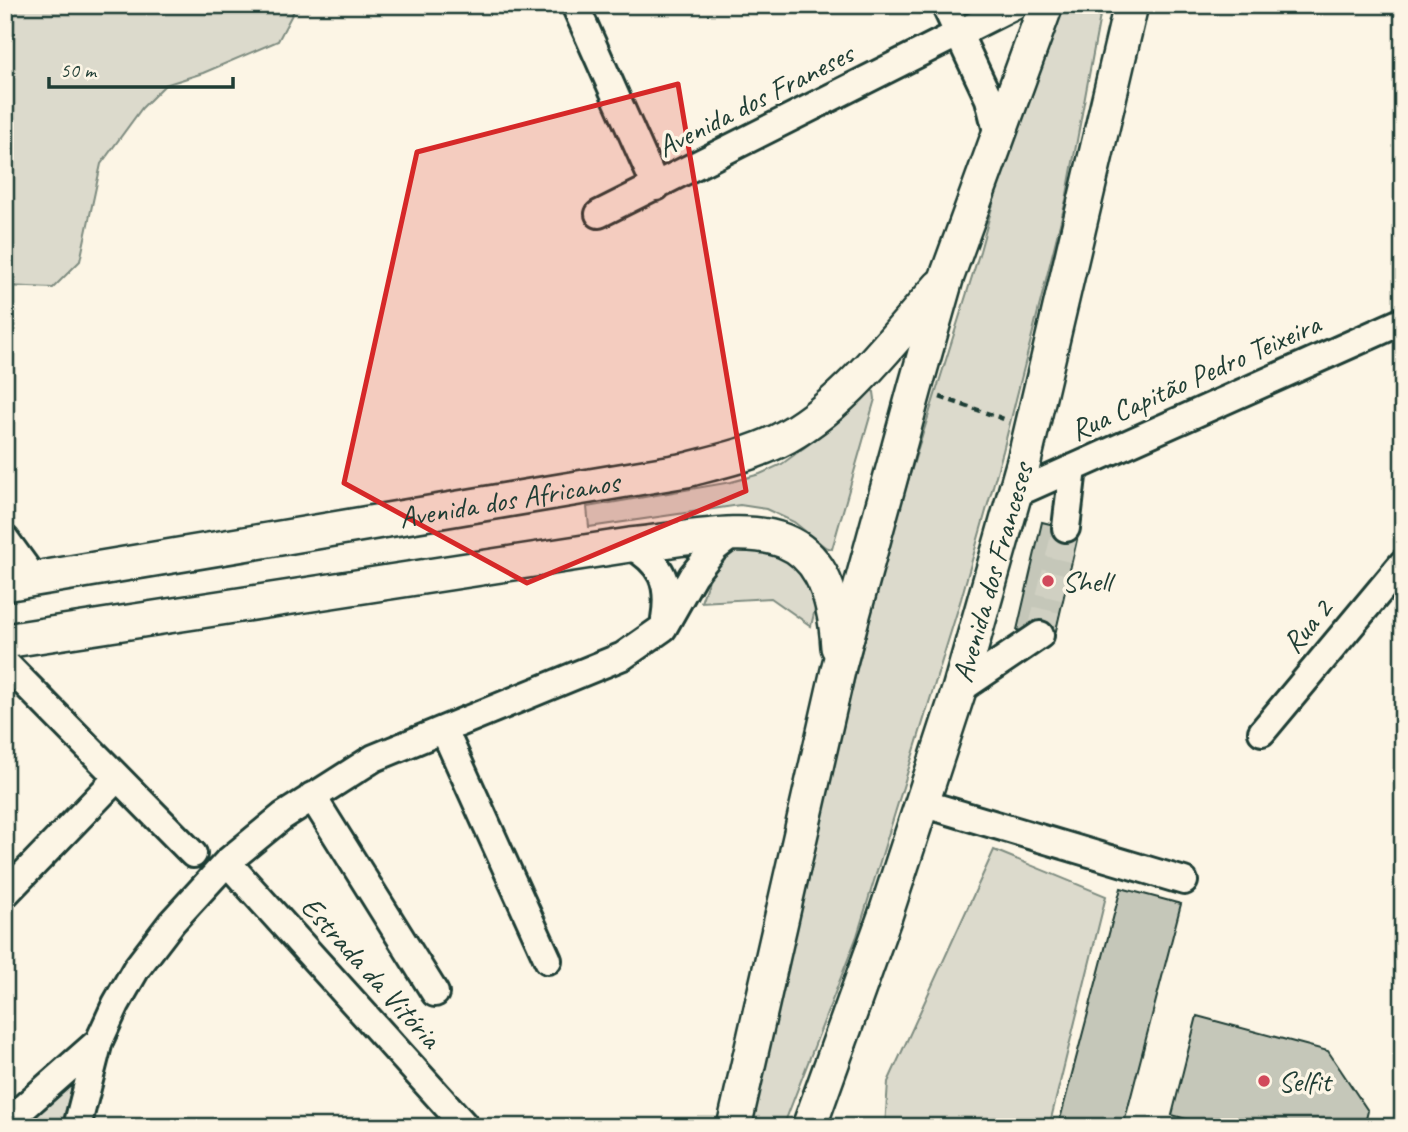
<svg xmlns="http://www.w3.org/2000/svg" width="1408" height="1132" viewBox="0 0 1408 1132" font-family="Caveat,sans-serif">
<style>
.green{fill:#dcdacc;stroke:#7e8c80;stroke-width:2}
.building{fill:#c5c7b9;stroke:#1f3d34;stroke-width:2}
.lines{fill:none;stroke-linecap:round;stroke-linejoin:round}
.minor-tunnel{stroke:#d0d0c2;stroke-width:26;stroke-dasharray:26 13;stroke-linecap:butt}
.minor-casing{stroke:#1f3d34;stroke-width:32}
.major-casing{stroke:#1f3d34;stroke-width:38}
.path{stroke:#1f3d34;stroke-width:4.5;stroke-dasharray:7 5;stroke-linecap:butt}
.minor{stroke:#fcf5e5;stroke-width:26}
.major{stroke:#fcf5e5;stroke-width:33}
.marked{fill:#d62828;fill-opacity:0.2;stroke:#d62828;stroke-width:5;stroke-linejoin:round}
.poi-dot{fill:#d1495b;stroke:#fcf5e5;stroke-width:2.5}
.labels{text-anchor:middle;stroke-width:7;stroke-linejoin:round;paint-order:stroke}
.street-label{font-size:30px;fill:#1f3d34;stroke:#fcf5e5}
.poi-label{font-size:30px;fill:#1f3d34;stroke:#fcf5e5;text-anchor:start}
</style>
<rect width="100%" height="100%" fill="#fcf5e5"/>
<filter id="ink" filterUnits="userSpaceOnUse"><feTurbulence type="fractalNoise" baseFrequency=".0143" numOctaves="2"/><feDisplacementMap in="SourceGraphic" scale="14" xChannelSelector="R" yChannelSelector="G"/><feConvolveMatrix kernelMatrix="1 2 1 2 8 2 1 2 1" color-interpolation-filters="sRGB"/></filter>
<g filter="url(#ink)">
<path class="green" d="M5,5H297L278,41L203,73L165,85L142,108L101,164L80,261L53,288L5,286Z
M1062,5H1102L1066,200L1003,451L961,599L857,936L783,1127H747L832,766L894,526L980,251L1020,106Z
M867,388L874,392L875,399L832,549L825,547L794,522L766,509L740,505L589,527L587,507L731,482L760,474L782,464L809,444Z
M748,548L784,557L807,578L817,601L811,626L771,598L701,602C707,586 713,561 730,552C735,549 743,549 748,548Z
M994,850L1106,896L1049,1127H885L888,1082Z
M75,1078L61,1127H21Z"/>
<path class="building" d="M1042,522L1079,531L1054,639L1017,630Z
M1121,888L1181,904L1123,1127H1058Z
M1197,1016L1328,1051L1368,1111L1364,1127H1215L1172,1115Z"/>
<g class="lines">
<path class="minor-tunnel" d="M1040,635L1066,528"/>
<defs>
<path id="minor" d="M575,5L656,187
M945,5L989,99L998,135
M599,214L1015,5
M1015,494L1403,321
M1066,528L1073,468
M5,539L34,579
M630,545C662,563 671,583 665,619
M5,663L193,854
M959,690L1040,635
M444,730L548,960
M1262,732L1403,563
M312,796L435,993
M922,803L1184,881
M227,862L466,1127
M5,894L116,779
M5,1124L99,1041L116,1004L136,969L172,922L227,862L283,816L374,758L623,656L663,628L693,575L715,548L733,534
M77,1127L99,1041"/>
<g id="major">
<path id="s1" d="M5,584L686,470C717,462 749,455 778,441C842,409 893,339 940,286"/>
<path d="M5,641L630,545C736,534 829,500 838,647"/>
<path d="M734,1127L839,666L915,388L946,279L1046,5"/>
<path id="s2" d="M809,1127L885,916L959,690L1024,461L1131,5"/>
</g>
</defs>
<use href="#minor" class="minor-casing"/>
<use href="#major" class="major-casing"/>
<path class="path" d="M940,397L1007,420"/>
<use href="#minor" class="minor"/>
<use href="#major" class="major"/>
</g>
</g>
<path class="marked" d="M678,84L746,491L527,583L344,483L417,152Z"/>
<g class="poi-dot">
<circle cx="1048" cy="581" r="7"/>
<circle cx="1264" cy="1081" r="7"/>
</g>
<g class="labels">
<g class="street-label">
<text transform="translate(755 100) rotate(-27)" y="10">Avenida dos Franeses</text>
<text transform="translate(1195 377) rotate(-24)" y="10">Rua Capitão Pedro Teixeira</text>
<text dy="10" stroke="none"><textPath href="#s1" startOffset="511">Avenida dos Africanos</textPath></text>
<text dy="10" stroke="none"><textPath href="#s2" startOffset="584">Avenida dos Franceses</textPath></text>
<text transform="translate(1307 626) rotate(-50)" y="10">Rua 2</text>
<text transform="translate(371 972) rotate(48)" y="10">Estrada da Vitória</text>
</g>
<g class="poi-label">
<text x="1062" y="591">Shell</text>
<text x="1278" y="1091">Selfit</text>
</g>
</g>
<rect width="1408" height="1132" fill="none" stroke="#fcf5e5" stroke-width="28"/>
<rect x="14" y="14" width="1380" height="1104" fill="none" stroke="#1f3d34" stroke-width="2.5" filter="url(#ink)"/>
<path d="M49 77v10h184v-10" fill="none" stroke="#1f3d34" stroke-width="3.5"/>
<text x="60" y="77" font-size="21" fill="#1f3d34" stroke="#fcf5e5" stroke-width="5" paint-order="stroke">50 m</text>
</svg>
